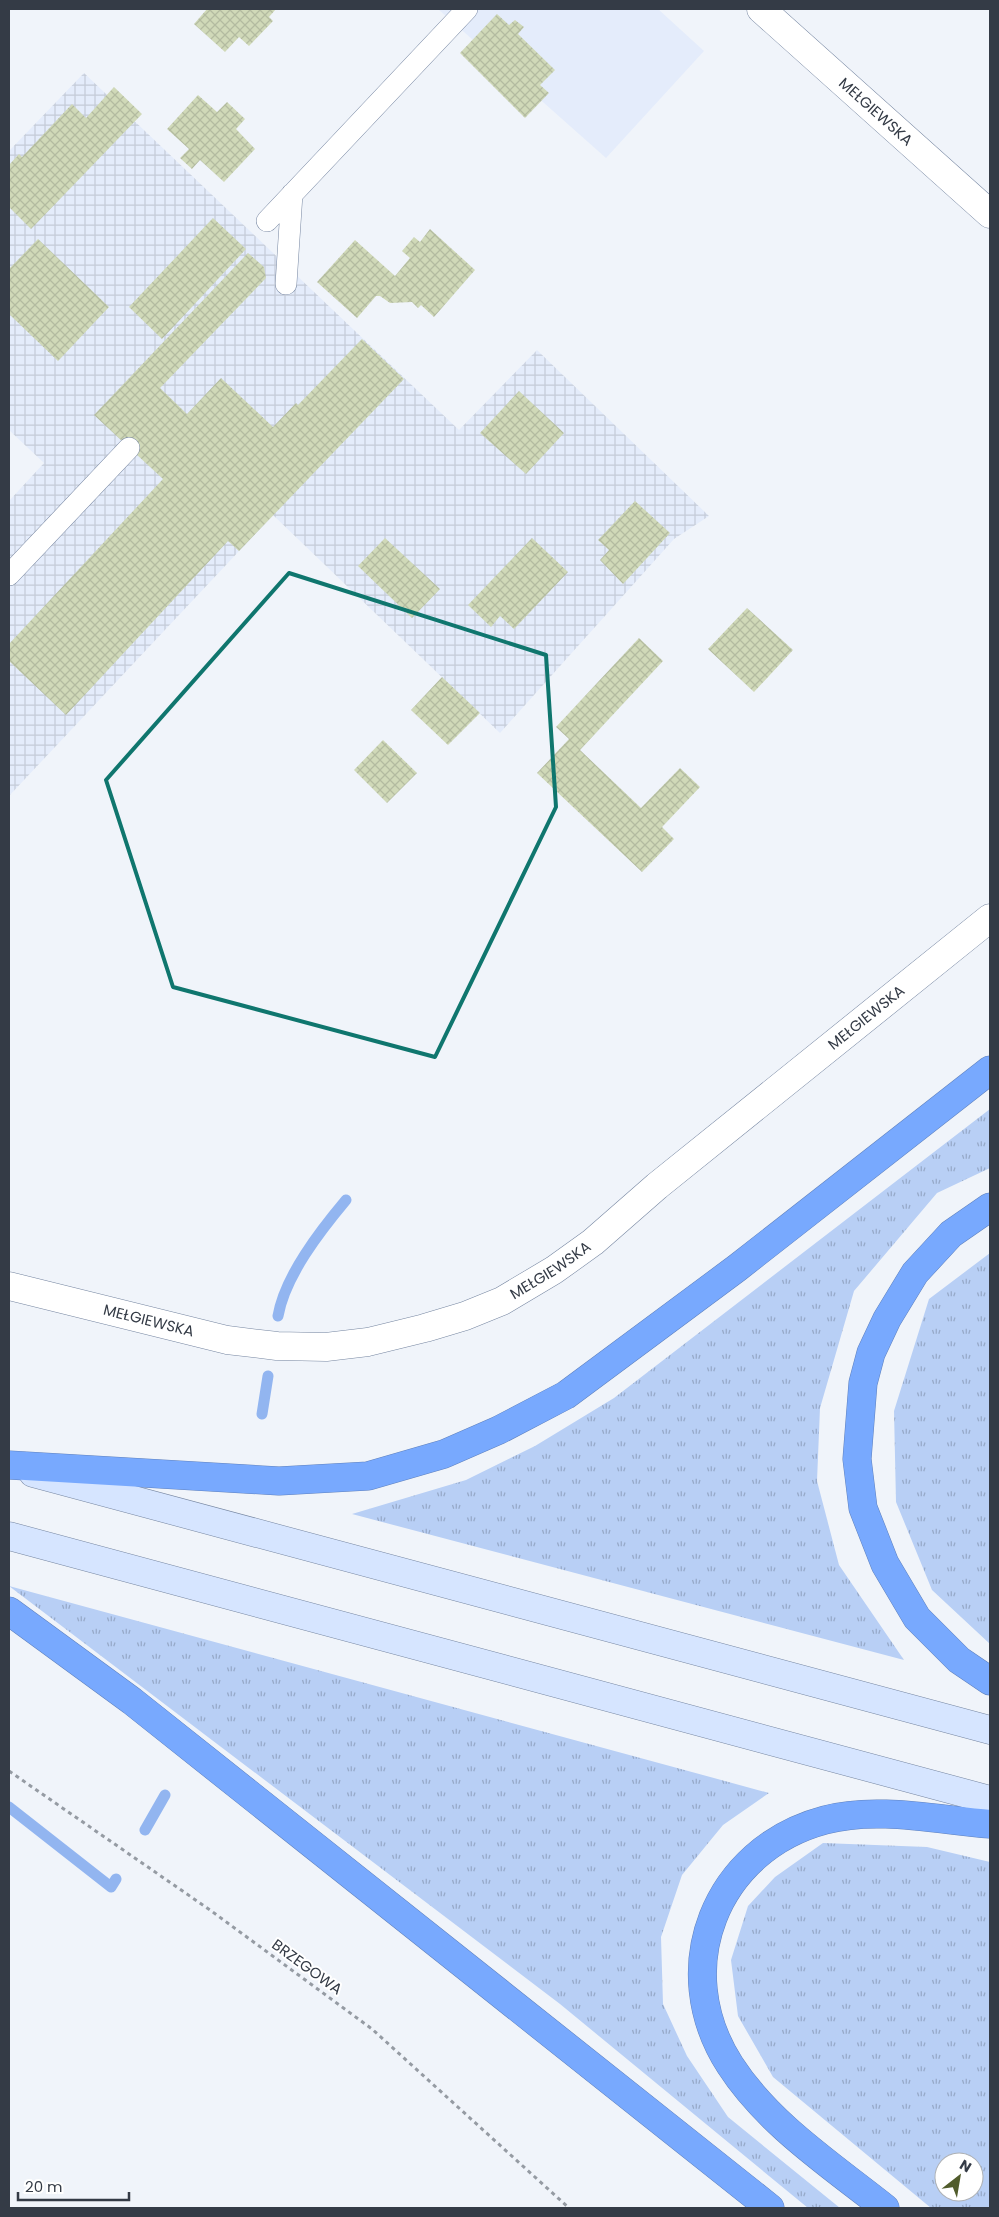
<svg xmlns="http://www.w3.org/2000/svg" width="999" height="2217" viewBox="0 0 999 2217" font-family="Poppins,sans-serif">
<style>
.built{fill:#e4ecfb}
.industrial{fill:url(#industrial-grid)}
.grass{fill:url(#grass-tufts);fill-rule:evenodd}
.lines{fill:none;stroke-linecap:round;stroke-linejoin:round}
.stream{stroke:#92b5f0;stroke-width:11}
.building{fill:url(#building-cross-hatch)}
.service-casing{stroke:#7686a1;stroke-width:22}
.minor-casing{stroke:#7686a1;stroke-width:29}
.secondary-casing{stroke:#7686a1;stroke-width:29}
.motorway-casing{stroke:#6082be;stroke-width:29}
.path{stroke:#959ba3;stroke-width:3;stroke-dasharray:4 4;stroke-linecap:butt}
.service{stroke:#fff;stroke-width:21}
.minor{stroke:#fff;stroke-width:28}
.secondary{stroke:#d6e5ff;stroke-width:28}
.motorway{stroke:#78a9fe;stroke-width:28}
.marked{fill:none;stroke:#0f766e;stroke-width:4;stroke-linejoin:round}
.labels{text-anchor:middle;stroke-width:4;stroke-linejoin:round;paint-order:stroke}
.street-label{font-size:15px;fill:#343b46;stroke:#fff}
</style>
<defs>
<pattern id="industrial-grid" width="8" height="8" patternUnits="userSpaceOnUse" patternTransform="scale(1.25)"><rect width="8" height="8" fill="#e4ecfb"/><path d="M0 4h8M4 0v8" fill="none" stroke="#c4cbd8"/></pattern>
<pattern id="grass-tufts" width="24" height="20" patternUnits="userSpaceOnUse" patternTransform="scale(1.25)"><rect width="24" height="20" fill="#b8cff5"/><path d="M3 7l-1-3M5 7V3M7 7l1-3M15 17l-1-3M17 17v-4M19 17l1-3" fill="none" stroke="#96a9c8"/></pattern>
<pattern id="building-cross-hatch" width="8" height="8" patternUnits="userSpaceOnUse" patternTransform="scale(1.25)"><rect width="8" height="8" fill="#d0d9b8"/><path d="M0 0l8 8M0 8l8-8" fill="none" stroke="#b3bba0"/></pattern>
</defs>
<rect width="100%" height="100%" fill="#f0f4fa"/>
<path class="built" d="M438,9H658L704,51L606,158Z"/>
<path class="industrial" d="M84,73L459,430L537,350L709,516L674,539L500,733L273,515L9,796V501L44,463L9,430V151Z"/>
<path class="grass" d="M990,1109V1168L937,1193L854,1291L820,1408L817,1481L839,1565L904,1660L352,1514L466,1480L535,1446L614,1398Z
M990,1253V1644L932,1590L896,1502L894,1411L929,1299Z
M9,1586L769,1793L723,1825L682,1875L661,1937L663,2004L687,2056L728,2117L840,2208H808L560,2004Z
M823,1843L927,1847L990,1862V2208H931L773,2077L738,2016L731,1960L748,1906L775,1877ZM944,2162H974V2192H944Z"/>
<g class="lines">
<path class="stream" d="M278,1316C285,1276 320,1231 346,1200
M262,1414L268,1376
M9,1807L111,1887L116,1879
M145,1830L165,1795"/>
</g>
<path class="building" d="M207,9H276L269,17L273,21L249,46L239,37L225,52L194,24Z
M497,14L509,25L515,20L524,27L518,34L555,70L540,85L549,93L525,118L460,53Z
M114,87L142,114L31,229L9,207V165L19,154L22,157L72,104L86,118Z
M198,95L217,112L227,102L245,119L236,129L255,149L224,182L200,160L192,169L180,158L189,149L167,129Z
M213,218L246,249L162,339L129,307Z
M430,229L475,270L434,317L421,305L418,308L412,302L390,303L380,296H376L357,318L317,282L355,240L395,276L410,258L402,251L414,237L420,242Z
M38,239L109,307L58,361L9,314V269Z
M248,253L264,267L266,278L160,388L187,414L221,378L273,427L296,403L298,405L362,339L404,379L239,551L228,541L66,715L9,661V644L163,479L94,415Z
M519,391L564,433L526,474L480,433Z
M635,501L670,533L623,584L600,560L609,550L598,540Z
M385,538L440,589L412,618L358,566Z
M532,538L568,572L514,629L500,616L491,627L468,605Z
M747,608L793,650L754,692L708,649Z
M639,638L663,661L580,750L641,808L680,768L700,787L662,827L674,839L642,872L537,773L569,739L556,727Z
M442,677L480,713L448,745L411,710Z
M383,740L417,773L387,803L354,770Z"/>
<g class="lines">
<defs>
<path id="service" d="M267,221L467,9
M286,284L292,194
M9,575L129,448"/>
<g id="minor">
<path id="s1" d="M761,9L990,214"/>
<path id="s2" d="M9,1286L227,1340L277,1346L326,1347L368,1342L425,1328L465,1316L502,1301L554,1270L593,1242L657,1186L990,918"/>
</g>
<path id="secondary" d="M33,1473L990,1730
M9,1536L990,1800"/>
<path id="motorway" d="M990,1207L951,1234L915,1273L887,1319L871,1353L863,1383L857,1459L863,1508L885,1564L917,1618L959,1660L990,1681
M9,1465L279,1481L368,1476L444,1454L499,1430L566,1395L737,1268L990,1070
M9,1611L132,1701L770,2208
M885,2208C831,2165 768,2124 730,2065C668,1969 715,1849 825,1820C876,1806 938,1820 990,1824"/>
</defs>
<use href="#service" class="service-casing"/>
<use href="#minor" class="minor-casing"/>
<use href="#secondary" class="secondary-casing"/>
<use href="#motorway" class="motorway-casing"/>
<path class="path" d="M9,1771L210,1910L372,2029L569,2208"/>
<use href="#service" class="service"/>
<use href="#minor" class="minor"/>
<use href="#secondary" class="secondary"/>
<use href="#motorway" class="motorway"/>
</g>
<path class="marked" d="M289,573L546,655L556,807L435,1057L173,987L106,780Z"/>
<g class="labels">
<g class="street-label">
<text dy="5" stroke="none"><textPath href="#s1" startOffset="154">MEŁGIEWSKA</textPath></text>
<text dy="5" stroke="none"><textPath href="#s2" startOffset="969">MEŁGIEWSKA</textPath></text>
<text dy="5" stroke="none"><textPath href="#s2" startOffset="564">MEŁGIEWSKA</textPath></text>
<text dy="5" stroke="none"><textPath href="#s2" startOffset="144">MEŁGIEWSKA</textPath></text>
<text transform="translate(307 1967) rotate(36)" y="5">BRZEGOWA</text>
</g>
</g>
<rect width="999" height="2217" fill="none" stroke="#343b46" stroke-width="20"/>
<g transform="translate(959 2177) rotate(31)"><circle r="24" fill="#ffffff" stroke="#aeb1b5"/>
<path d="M0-4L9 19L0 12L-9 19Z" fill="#515c2b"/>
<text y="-8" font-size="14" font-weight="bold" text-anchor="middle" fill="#343b46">N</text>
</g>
<path d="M18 2192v8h111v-8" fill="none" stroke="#343b46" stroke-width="2.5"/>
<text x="25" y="2192" font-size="15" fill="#343b46" stroke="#ffffff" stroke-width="4" paint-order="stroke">20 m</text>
</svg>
